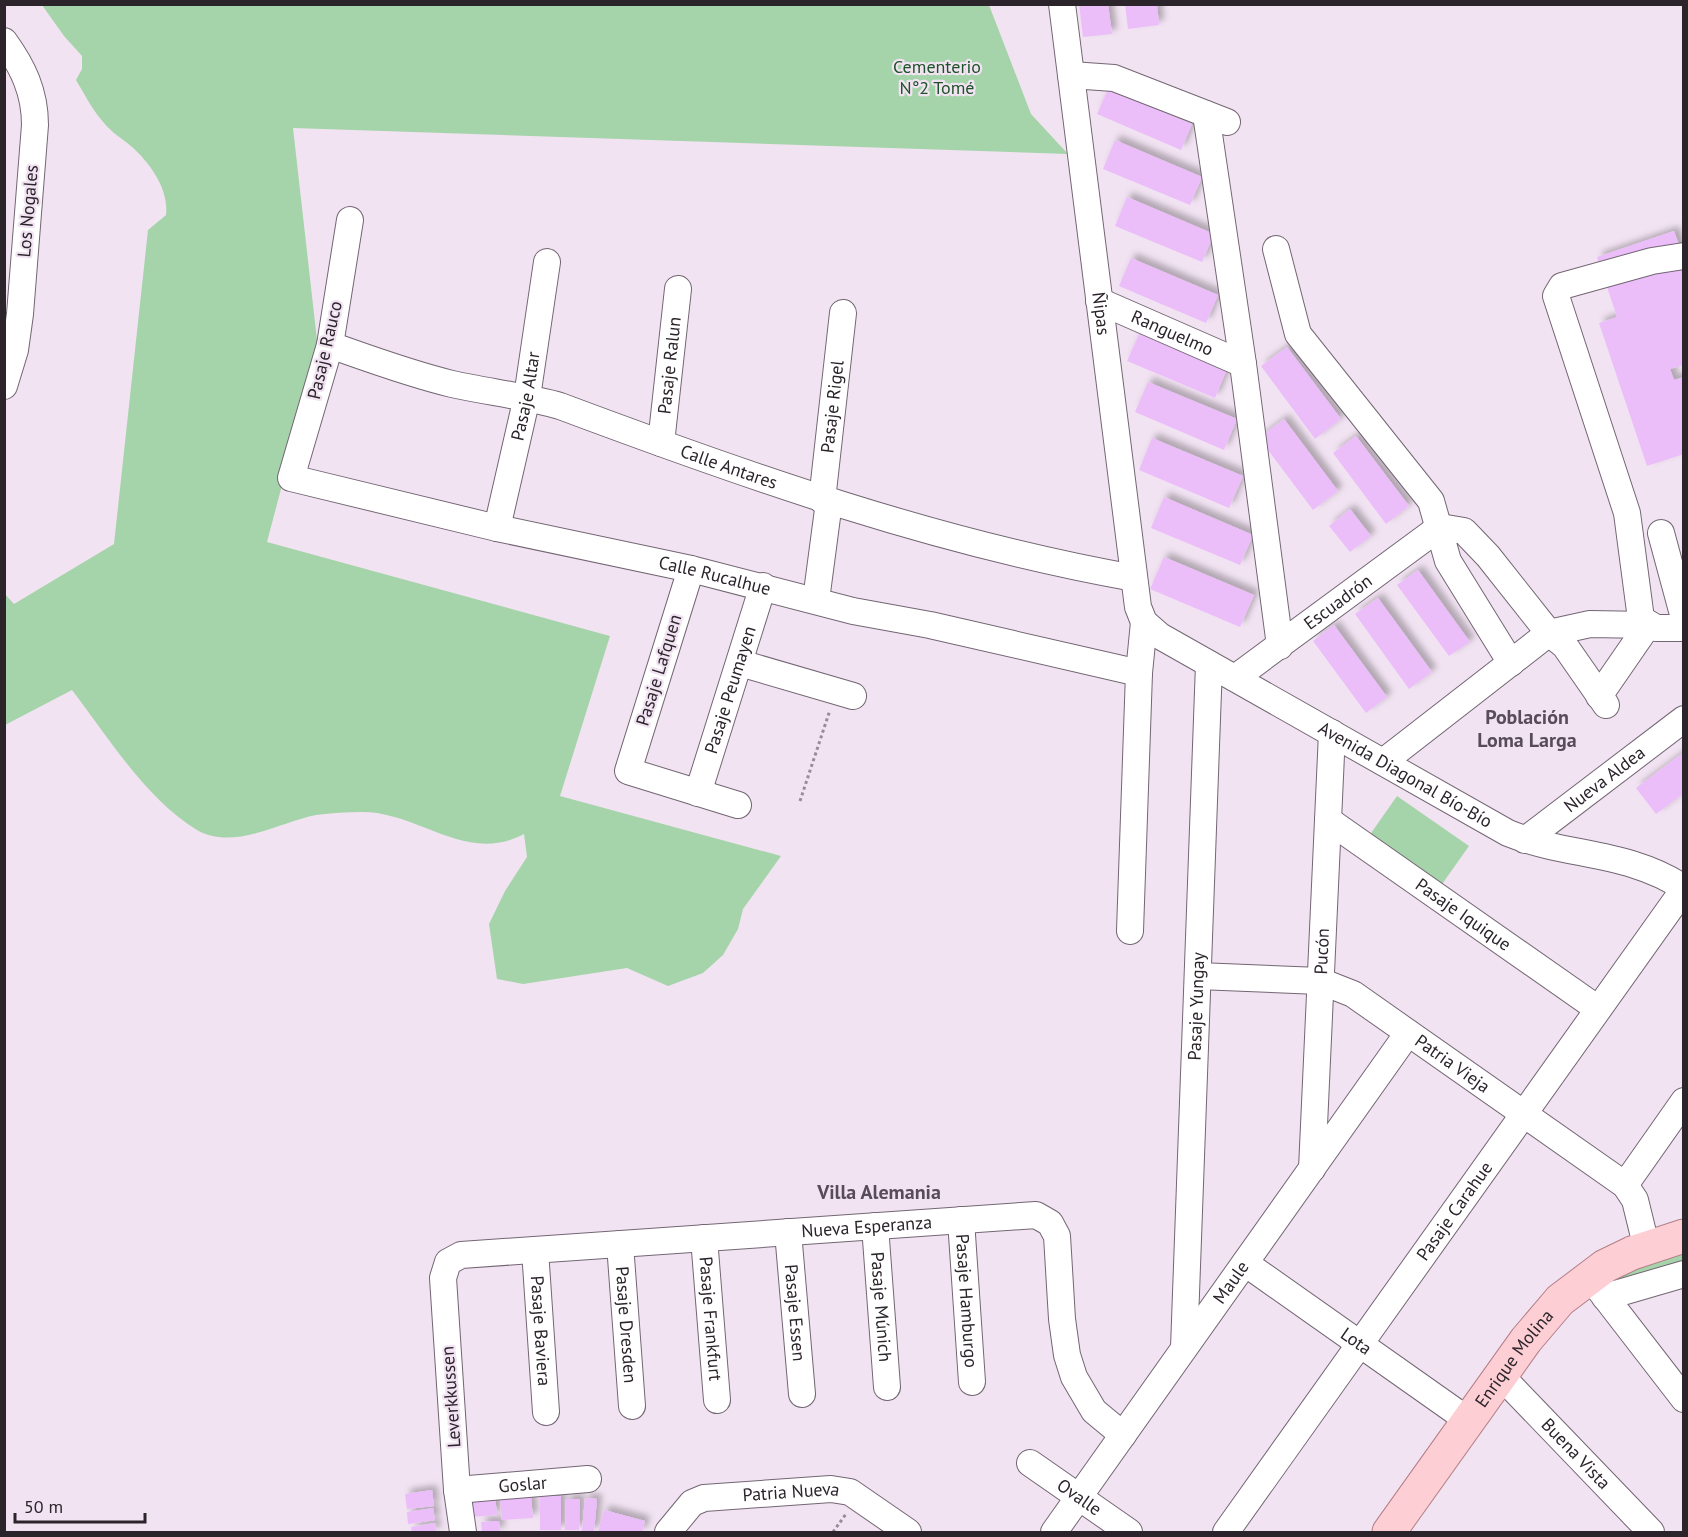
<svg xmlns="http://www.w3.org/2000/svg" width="1688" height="1537" viewBox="0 0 1688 1537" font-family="'PT Sans',sans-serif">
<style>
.green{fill:#a5d4aa}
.building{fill:#ebbefa;filter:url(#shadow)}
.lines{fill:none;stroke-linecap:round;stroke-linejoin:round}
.minor-casing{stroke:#736673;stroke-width:28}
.major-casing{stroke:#b37f87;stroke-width:35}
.path{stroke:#978c97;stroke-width:3;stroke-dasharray:3 3;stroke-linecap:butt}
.minor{stroke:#fff;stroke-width:26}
.major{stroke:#fdcfd5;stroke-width:33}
.labels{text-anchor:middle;stroke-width:4.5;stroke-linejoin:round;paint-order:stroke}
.park-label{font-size:18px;fill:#1d5228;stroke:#f2e3f2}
.street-label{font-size:18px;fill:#2b252b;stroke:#f2e3f2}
.neighbourhood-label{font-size:20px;font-weight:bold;fill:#584c58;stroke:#f2e3f2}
</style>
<defs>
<filter id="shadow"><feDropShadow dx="5" dy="-5" stdDeviation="3" flood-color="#0004"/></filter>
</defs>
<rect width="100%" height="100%" fill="#f2e3f2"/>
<path class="green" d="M42,5H989L1031,114L1068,154L293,128L318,349L267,542L610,636L560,796L781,856L743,909L738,929L723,955L703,973L668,986L627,968L523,984L497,979L489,924L505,891L527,857L524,834C466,865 420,812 362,812C347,812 331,813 316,815C280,822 233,851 197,830C146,799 108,737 72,690L5,725L4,593L14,604L114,544L148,230L166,215C169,190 151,164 132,147C123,139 112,133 104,123C93,111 85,95 76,80L82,69V56L64,36Z
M1397,796L1469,846L1440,887L1369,836Z
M1683,1247V1269L1614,1290L1608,1275Z"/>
<path class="building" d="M1079,4H1108L1112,34L1083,37Z
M1125,4H1157L1159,25L1128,29Z
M1108,89L1192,124L1181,150L1097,114Z
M1115,140L1202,177L1190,205L1103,169Z
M1127,197L1214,234L1202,262L1115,226Z
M1674,231L1684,259V365L1670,369L1674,380L1684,377V454L1647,466L1599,323L1617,317L1597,257Z
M1131,258L1218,295L1206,323L1119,286Z
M1140,332L1227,369L1215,398L1127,361Z
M1287,347L1341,419L1315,439L1261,366Z
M1148,382L1237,419L1224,450L1135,412Z
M1284,419L1338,491L1313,510L1259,438Z
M1356,436L1409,506L1386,524L1333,453Z
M1152,438L1243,476L1229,508L1139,470Z
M1164,497L1253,535L1240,565L1151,528Z
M1350,509L1371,536L1350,552L1329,526Z
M1164,557L1254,595L1240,627L1150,589Z
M1418,570L1470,642L1449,656L1397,585Z
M1378,598L1432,672L1409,689L1355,614Z
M1334,625L1387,697L1366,713L1313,641Z
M1684,752V793L1656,814L1636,788Z
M432,1490L434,1506L407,1509L405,1494Z
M495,1496L497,1515L470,1517L469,1498Z
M540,1496H561V1530H540Z
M531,1497L533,1518L502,1520L500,1498Z
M585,1498L597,1499L594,1532L582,1531Z
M566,1499H580L579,1530H565Z
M433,1508L435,1520L408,1524L407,1512Z
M604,1510L645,1521L642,1532H598Z
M499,1521L500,1532H482L481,1522Z
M435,1523L436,1532H412L411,1527Z"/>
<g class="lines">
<defs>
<g id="minor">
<path id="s1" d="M1062,4L1138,607L1144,622L1160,636L1508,833C1567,857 1629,851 1684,888"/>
<path d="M4,41C23,67 35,92 35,125L20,314L15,350L4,386"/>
<path d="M1071,75L1114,78L1227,122"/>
<path d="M1206,114L1243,364L1280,646"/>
<path id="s2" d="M350,220L330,345L291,478L497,528L691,569L853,611L930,625L1139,673"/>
<path d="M1276,249L1298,334L1431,501L1448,561L1511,663"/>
<path d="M1684,256L1652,261L1562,286L1556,296L1627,513L1641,619L1656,628H1684"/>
<path id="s3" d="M1099,301L1243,364"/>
<path id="s4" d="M330,345C370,359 410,374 452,384C488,392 525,396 560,406C747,476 937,543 1134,578"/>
<path id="s5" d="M661,443L678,289"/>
<path id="s6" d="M822,500L843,313"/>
<path id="s7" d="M497,528L527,397L547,262"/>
<path d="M1661,533L1684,618"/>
<path d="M691,569L628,771L738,805"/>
<path d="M816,600L829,502"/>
<path d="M740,663L853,696"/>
<path id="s8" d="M1235,678L1440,527L1464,531L1488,556L1549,633L1590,624L1648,625"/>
<path d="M1599,696L1648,625"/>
<path d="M1383,762L1549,633L1565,646L1606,705"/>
<path id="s9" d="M698,793L763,586"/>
<path id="s10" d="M1328,820L1598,1009"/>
<path id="s11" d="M1525,840L1684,719"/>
<path d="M1130,931L1139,673L1144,622"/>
<path id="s12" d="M1198,976L1320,981L1353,994L1625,1185L1635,1200L1647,1249"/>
<path id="s13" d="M1312,1169L1332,733"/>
<path d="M1625,1185L1684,1101"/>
<path id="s14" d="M961,1220L972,1382"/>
<path id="s15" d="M875,1226L887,1387"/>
<path id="s16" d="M788,1232L802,1394"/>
<path id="s17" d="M704,1238L717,1400"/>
<path id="s18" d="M620,1244L632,1406"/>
<path id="s19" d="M535,1250L546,1412"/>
<path id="s20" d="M1245,1263L1469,1421"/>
<path d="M1589,1276L1684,1399"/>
<path d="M1605,1297L1684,1274"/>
<path id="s21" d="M1184,1348L1209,664"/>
<path id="s22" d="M1501,1376L1651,1532"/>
<path id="s23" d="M1030,1463L1129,1532"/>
<path id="s24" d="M457,1490L588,1479"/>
<path id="s25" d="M463,1532L457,1490L443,1278L448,1262L461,1255L1036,1215L1050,1223L1057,1236L1062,1319L1067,1355L1074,1377L1094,1411L1123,1435"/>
<path id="s26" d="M668,1532L692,1503L704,1498L831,1489L850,1492L908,1532"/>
<path id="s27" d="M1054,1532L1408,1033"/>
<path id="s28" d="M1226,1532L1684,889"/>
</g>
<g id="major">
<path id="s29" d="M1389,1532L1526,1340L1560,1300L1605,1266L1632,1253L1684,1236"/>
</g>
</defs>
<use href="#minor" class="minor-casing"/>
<use href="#major" class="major-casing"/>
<path class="path" d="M800,801L830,710
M833,1532L846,1514"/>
<use href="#minor" class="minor"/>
<use href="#major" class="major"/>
</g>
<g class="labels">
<g class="park-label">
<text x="937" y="73">Cementerio<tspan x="937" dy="21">N°2 Tomé</tspan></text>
</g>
<g class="street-label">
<text transform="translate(28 211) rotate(-85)" y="6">Los Nogales</text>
<text dy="6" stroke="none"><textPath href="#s1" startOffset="312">Ñipas</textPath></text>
<text dy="6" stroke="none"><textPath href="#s3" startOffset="80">Ranguelmo</textPath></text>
<text transform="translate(325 350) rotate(-77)" y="6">Pasaje Rauco</text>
<text dy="6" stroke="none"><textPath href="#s5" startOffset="78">Pasaje Ralun</textPath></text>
<text dy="6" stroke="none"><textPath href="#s7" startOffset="135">Pasaje Altar</textPath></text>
<text dy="6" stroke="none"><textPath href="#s6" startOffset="94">Pasaje Rigel</textPath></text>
<text dy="6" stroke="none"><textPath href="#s4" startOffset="418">Calle Antares</textPath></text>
<text dy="6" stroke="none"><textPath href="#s2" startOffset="700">Calle Rucalhue</textPath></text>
<text dy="6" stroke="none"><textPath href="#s8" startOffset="128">Escuadrón</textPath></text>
<text transform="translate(659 670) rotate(-73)" y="6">Pasaje Lafquen</text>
<text dy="6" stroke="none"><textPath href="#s9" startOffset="108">Pasaje Peumayen</textPath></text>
<text dy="6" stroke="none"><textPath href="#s1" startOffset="927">Avenida Diagonal Bío-Bío</textPath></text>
<text dy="6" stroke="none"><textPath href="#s11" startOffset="100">Nueva Aldea</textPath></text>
<text dy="6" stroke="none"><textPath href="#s10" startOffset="165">Pasaje Iquique</textPath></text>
<text dy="6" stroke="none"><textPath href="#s13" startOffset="218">Pucón</textPath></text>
<text dy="6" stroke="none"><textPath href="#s21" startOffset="342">Pasaje Yungay</textPath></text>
<text dy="6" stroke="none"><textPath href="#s12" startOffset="279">Patria Vieja</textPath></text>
<text dy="6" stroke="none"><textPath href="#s28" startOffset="394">Pasaje Carahue</textPath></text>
<text dy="6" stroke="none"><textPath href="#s25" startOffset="693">Nueva Esperanza</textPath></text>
<text dy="6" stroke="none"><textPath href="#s27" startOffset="306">Maule</textPath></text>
<text dy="6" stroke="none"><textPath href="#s14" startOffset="81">Pasaje Hamburgo</textPath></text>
<text dy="6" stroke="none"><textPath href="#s15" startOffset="81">Pasaje Múnich</textPath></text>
<text dy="6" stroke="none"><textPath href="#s16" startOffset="81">Pasaje Essen</textPath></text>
<text dy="6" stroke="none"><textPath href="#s17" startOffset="81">Pasaje Frankfurt</textPath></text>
<text dy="6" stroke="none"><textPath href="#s18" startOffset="81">Pasaje Dresden</textPath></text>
<text dy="6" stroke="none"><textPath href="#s19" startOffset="81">Pasaje Baviera</textPath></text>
<text dy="6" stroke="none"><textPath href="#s20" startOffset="136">Lota</textPath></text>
<text dy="6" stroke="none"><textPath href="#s29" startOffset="214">Enrique Molina</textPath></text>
<text transform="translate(451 1397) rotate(-94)" y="6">Leverkkussen</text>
<text dy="6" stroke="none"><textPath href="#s22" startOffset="108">Buena Vista</textPath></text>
<text dy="6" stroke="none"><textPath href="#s24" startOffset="66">Goslar</textPath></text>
<text dy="6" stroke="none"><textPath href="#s26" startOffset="138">Patria Nueva</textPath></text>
<text dy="6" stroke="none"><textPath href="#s23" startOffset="60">Ovalle</textPath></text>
</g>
<g class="neighbourhood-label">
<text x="1527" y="724">Población<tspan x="1527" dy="23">Loma Larga</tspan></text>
<text x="879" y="1199">Villa Alemania</text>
</g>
</g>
<rect width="1688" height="1537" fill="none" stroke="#2b252b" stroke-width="12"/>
<path d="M15 1513v9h130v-9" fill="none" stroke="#2b252b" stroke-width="3"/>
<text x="24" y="1513" font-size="18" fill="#2b252b" stroke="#f2e3f2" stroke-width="4.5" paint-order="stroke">50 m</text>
</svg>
